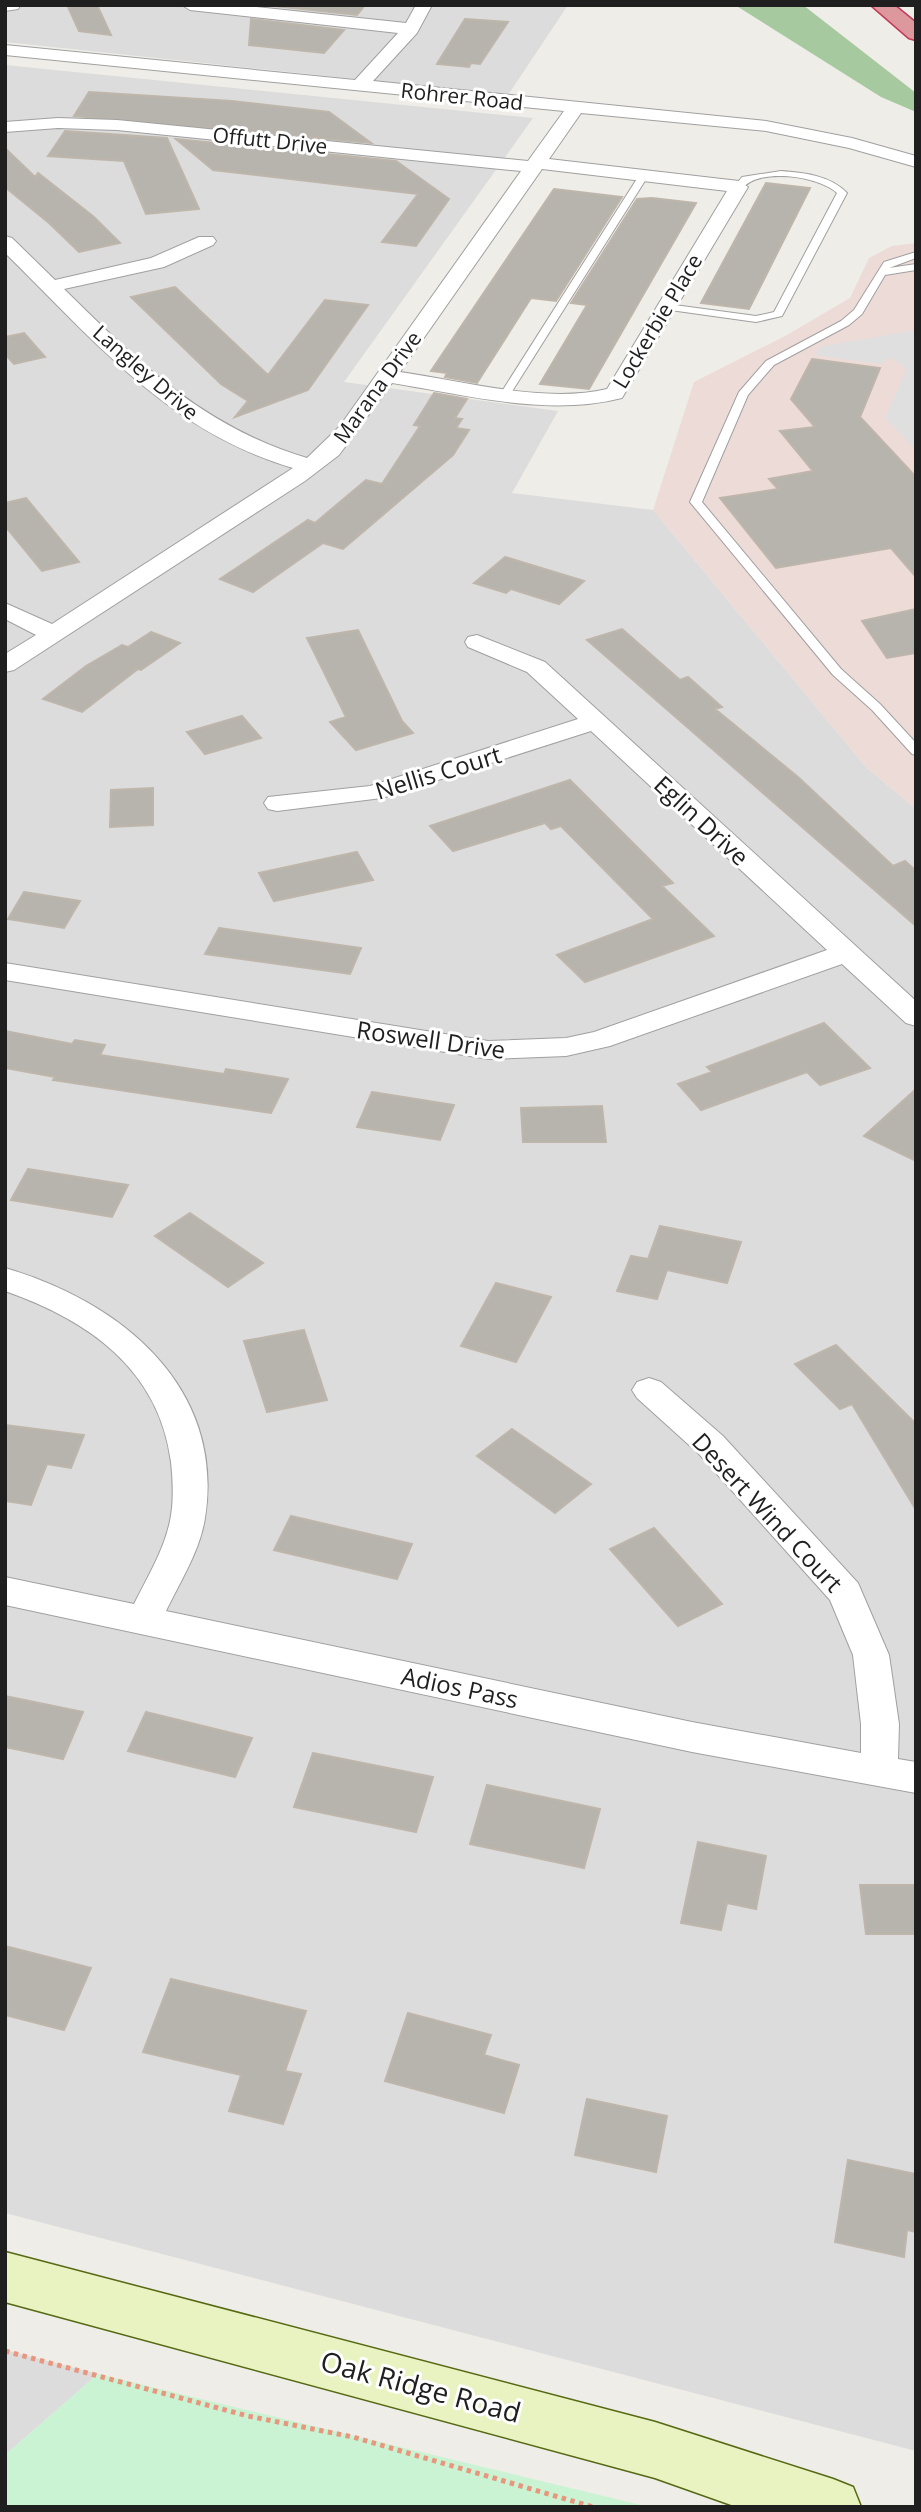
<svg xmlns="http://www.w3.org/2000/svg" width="921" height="2512" viewBox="0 0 921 2512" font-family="'Open Sans',sans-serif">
	<rect width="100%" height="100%" fill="#efede7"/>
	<path fill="#dddcdc" d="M5,5H568L508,95L5,42Z
		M5,65L533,118L344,382L558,411L512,493L653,510L866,767L916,809V2451L5,2213Z
		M5,2350L98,2374L5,2455Z"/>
	<path fill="#eddbd8" d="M916,243V809L866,767L653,510L694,382L787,335L850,298L869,258L892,246Z"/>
	<path fill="#a7c9a0" d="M735,5H803L916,93V112L881,97Z"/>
	<path fill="#c9f3d2" d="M98,2374L649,2507H5V2455Z"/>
	<path fill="#dfdfdf" d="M916,330V450L885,418L907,369L890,357L881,364L815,355L819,347Z"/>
	<path fill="#b7b3ad" stroke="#beb6ab" stroke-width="2" d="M97,5L111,35L79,31L68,7Z
		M265,5H365L357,15Z
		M251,19L344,30L324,53L249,45Z
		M465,19L508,22L480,64L471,63L469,67L437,64Z
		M89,92L232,101L329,112L371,143L74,116Z
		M65,131L167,138L199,209L146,214L124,161L48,156Z
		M176,139L396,161L449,199L416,246L382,242L418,194L213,170Z
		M5,148L35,177L38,173L94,217L120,243L79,252L49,223L5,187Z
		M766,183L810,188L749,309L701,303Z
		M554,189L622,197L556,301L531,298L477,383L445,377L447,373L431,371Z
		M652,198L696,203L589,389L540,384L587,305L571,303L637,199Z
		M175,287L268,375L325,300L368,305L308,390L235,417L248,401L221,384L131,297Z
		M24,333L45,357L14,364L5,354V337Z
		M812,359L880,368L860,417L916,477V577L891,548L776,568L720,498L778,489L769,479L813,471L780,431L815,427L791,399Z
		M434,393L467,399L455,418L462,419L456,428L469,430L453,455L343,549L323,543L253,592L220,579L308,520L315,523L366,480L382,484L420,426L414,425Z
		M26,498L79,562L42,571L5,526V503Z
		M505,557L584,581L559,604L511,589L506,593L474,583Z
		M916,609V653L887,658L862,621Z
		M622,629L680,680L688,677L722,707L715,709L798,777L893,866L905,861L916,871V926L587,640Z
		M358,630L402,721L413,733L356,750L330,722L346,717L307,638Z
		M151,632L180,643L141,670L138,669L82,712L43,699L86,666L122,645L128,647Z
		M242,716L261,738L205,754L187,732Z
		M570,780L673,883L662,886L714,936L585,982L557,955L653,919L561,826L551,829L545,823L453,851L430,826Z
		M153,788V825L110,827L111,790Z
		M357,852L373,880L274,901L259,873Z
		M24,892L80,901L64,928L8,919Z
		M219,928L361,948L350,974L205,954Z
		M824,1023L870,1068L820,1085L807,1072L701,1110L678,1084L712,1072L707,1067Z
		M5,1031L72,1044L75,1040L105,1045L100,1055L224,1074L226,1069L288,1079L271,1113L53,1080L55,1077L5,1068Z
		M916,1089V1161L864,1136Z
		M372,1092L454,1105L440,1140L357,1127Z
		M602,1106L606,1142H523L521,1108Z
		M28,1169L128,1185L112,1217L11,1200Z
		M190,1213L263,1263L228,1287L155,1236Z
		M660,1226L741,1242L727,1283L667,1270L657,1299L617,1291L631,1256L648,1259Z
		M496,1283L551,1297L516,1362L461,1346Z
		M304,1330L327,1400L267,1412L244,1341Z
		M836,1345L916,1424V1510L852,1404L840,1409L795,1364Z
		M5,1425L84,1435L71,1468L47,1464L31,1505L5,1501Z
		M512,1429L591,1484L555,1513L477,1456Z
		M291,1516L412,1544L397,1579L274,1550Z
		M654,1528L722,1604L678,1626L610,1549Z
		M5,1696L83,1712L63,1759L5,1747Z
		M146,1712L252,1738L235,1777L128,1751Z
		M313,1753L433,1777L416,1832L294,1807Z
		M487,1785L600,1809L584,1868L470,1844Z
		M698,1842L766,1856L756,1909L727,1903L721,1930L681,1923Z
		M860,1885H916V1934H866Z
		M5,1946L91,1968L64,2030L5,2015Z
		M171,1979L306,2011L285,2071L301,2074L283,2124L229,2111L241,2075L143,2052Z
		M408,2013L491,2035L484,2055L519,2065L504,2113L385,2081Z
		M587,2099L667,2116L656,2172L575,2155Z
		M848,2160L916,2174V2232L907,2230L904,2257L835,2242Z"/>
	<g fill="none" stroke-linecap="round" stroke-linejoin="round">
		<defs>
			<path id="lane" d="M781,171C804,173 830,175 847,193L782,316L756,322L663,309V305L667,304L756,316L774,312L837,193C819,176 758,167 742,189L734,187L742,177Z
				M640,174L648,176L511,393L502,395L501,393Z
				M916,252V258L889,268L916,264V270L885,275L862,314L849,325L774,365L748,395L702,502L841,669L880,704L916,743V755L912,754L872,710L833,675L690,502L739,392L766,361L841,321L854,310L884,262Z"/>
			<path id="street" d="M5,5H20V6L18,9L5,11Z
				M182,5H238L406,23L416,5H432L417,33L373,81L766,121L852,138L916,156V167L849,148L766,131L581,113L549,159L739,181L748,187L622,398C547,417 467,395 392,383L339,455L305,481L14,670L5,672V654L36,635L5,619V603L52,624L293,468C169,432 94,340 5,253V236L12,238L55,280L151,258L199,237H213L216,241L213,245L164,267L64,289C139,363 203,427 307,458L340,426L521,171L117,130L58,128L5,132V122L58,118L117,120L528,161L564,111L5,55V45L355,80L398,33L190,10ZM542,169L727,191L607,389C545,404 463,381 400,372Z
				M477,635L545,662L916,1001V1026L906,1023L842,964L610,1046L566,1056L488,1059L5,980V963L488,1041L566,1038L594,1032L827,950L591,731L382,798L277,811L268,809L264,803L268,797L370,786L578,719L527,672L468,647L465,642L468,637Z
				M5,1268C119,1301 226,1386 205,1518C200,1551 180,1582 166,1611L692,1722L861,1753V1724L853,1655L830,1600L699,1454L637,1398L632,1390L637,1382L649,1378L661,1382L723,1436L858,1583L889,1655L899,1724L898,1759L916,1762V1793L692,1752L5,1605V1577L134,1604C147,1578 164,1550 170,1521C174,1502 173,1481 171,1462C159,1369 88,1320 5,1291Z"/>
			<path id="secondary" d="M5,2252L655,2422L833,2479L853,2487L861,2507H737L655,2478L5,2302Z"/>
			<path id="highway" d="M871,5H894L916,23V40L909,38Z"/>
		</defs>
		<use href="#lane" stroke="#a0a0a0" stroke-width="2"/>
		<use href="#street" stroke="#a0a0a0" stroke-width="2"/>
		<use href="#secondary" stroke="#556913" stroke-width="3"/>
		<use href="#highway" stroke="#c53b59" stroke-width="3"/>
		<path stroke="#e9967e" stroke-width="5" stroke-dasharray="4.5 4.5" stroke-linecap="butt" d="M5,2351L248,2416L353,2437L593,2507"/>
		<use href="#lane" fill="#fff" fill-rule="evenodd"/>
		<use href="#street" fill="#fff" fill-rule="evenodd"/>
		<use href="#secondary" fill="#e9f2c1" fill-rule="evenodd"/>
		<use href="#highway" fill="#dc989c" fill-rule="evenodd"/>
	</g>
	<g text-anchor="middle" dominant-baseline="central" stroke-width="6" stroke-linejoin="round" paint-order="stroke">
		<g font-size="21" fill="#1f1f1f" stroke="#fff">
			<text transform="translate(462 96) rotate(6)">Rohrer Road</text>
			<text transform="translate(270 140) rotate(6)">Offutt Drive</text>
			<text transform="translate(657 321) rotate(-59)">Lockerbie Place</text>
			<text transform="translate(146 372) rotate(41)">Langley Drive</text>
			<text transform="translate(377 387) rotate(-54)">Marana Drive</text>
		</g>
		<g font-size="24" fill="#1f1f1f" stroke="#fff">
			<text transform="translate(438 772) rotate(-17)">Nellis Court</text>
			<text transform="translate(702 820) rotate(43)">Eglin Drive</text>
			<text transform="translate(431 1039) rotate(8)">Roswell Drive</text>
			<text transform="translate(768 1512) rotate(47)">Desert Wind Court</text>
			<text transform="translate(460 1687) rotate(12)">Adios Pass</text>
		</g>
		<g font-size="28" fill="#1f1f1f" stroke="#fff">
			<text transform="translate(421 2386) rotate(15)">Oak Ridge Road</text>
		</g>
	</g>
	<rect width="921" height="2512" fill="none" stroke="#1f1f1f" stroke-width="14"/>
</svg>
